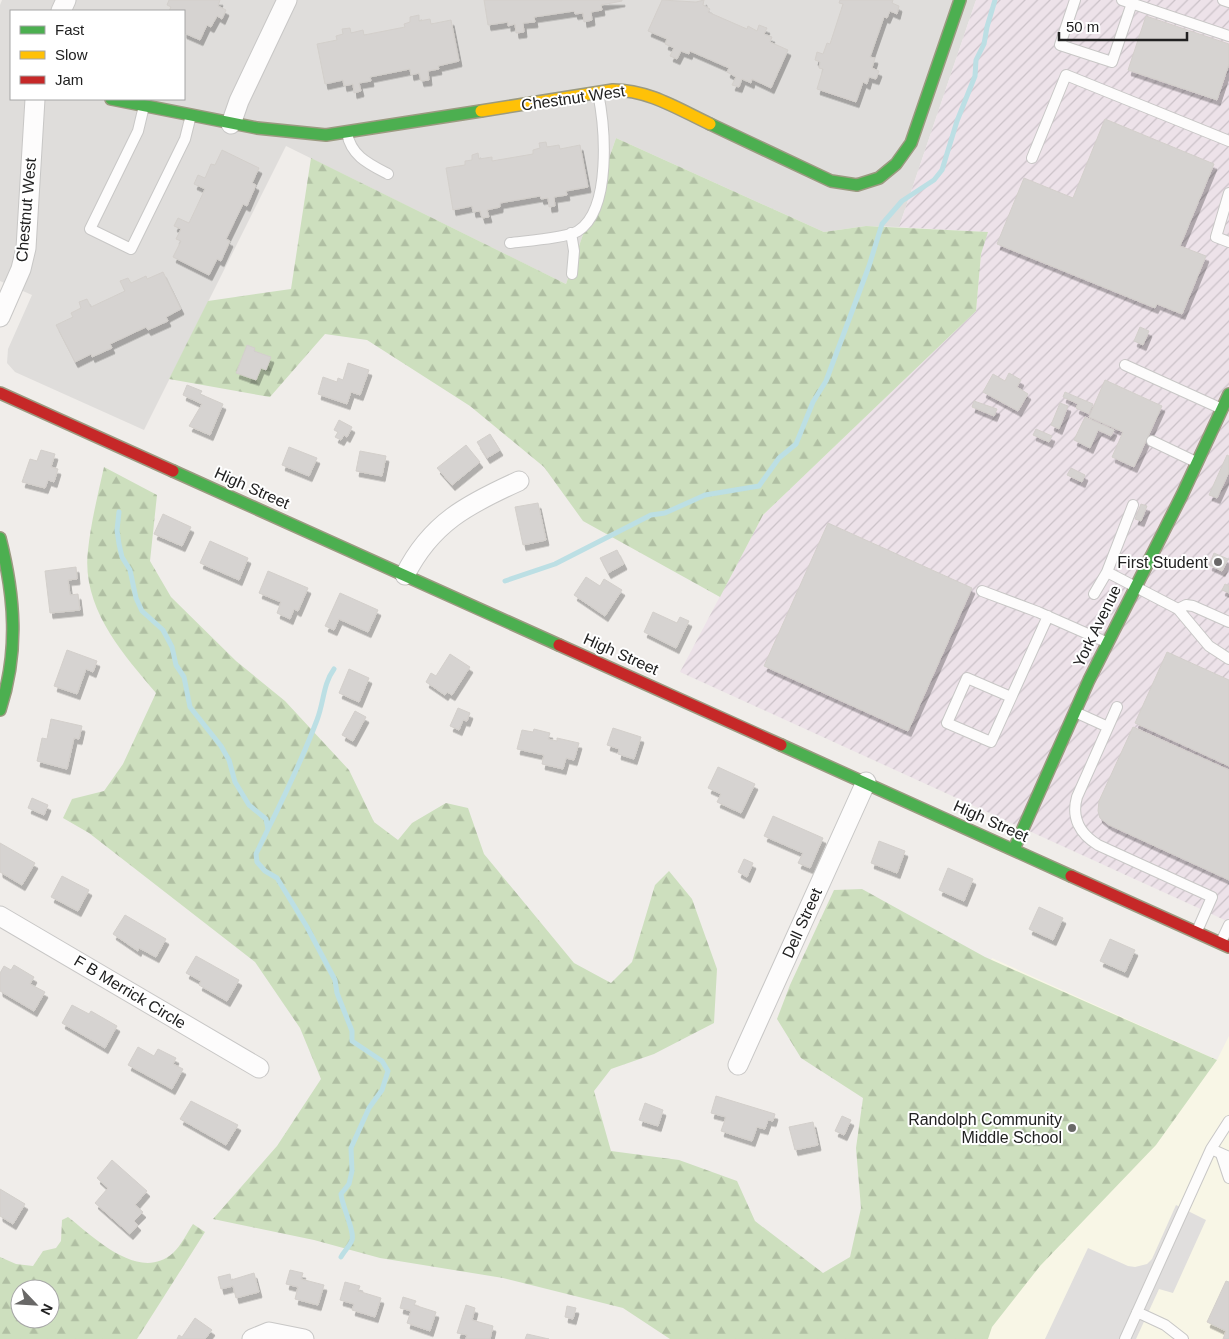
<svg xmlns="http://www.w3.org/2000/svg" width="1229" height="1339" viewBox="0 0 1229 1339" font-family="Arial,sans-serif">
	<defs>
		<pattern id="industrial-furrows" width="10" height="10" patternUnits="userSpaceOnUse" patternTransform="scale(1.25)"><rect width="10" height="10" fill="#ede2e9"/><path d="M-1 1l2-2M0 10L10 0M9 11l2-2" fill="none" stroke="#cbc2c8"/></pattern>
		<pattern id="forest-firs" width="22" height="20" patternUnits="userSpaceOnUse" patternTransform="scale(1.25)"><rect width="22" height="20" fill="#cddfbe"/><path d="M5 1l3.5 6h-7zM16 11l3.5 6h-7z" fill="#b0bfa3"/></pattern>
		<filter id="shadow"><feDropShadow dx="3" dy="5.5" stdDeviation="0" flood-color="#0004"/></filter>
	</defs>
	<rect width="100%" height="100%" fill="#f0edea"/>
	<path fill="#dfdddb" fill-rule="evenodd" d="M2,0H976L899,227L866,226L824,232L616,138L566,284L286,146L144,430L15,372L7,363L8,349L32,295L0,281V5ZM11,11H184V99H11Z"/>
	<path fill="url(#industrial-furrows)" d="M976,0H1229V922L680,672L763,515L976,311L981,254L987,232L899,227Z"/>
	<path fill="#f8f6e6" d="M992,958L1217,1060L1229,1036V1339H894L885,1196Z"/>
	<path fill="url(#forest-firs)" fill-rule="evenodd" d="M616,138L824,232L866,226L988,232L981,254L976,311L763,515L720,597L583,521L544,467L470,406L367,340L325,334L270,397L169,379L208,301L291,289L311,158L566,284Z
		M104,467L157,495L150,561L171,597L236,661L285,701L349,770L374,822L398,840L412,823L446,803L468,808L484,854L527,906L574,963L611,983L632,962L655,885L669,871L692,899L717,969L714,1023L654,1054L611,1069L594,1091L611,1151L679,1160L737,1181L755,1221L823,1273L850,1257L861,1208L856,1148L863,1098L801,1058L777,1019L790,985L834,890L862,889L985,957L1217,1060L1156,1145L1040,1266L992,1327L988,1339H670L623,1308L503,1278L380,1258L314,1240L213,1219L277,1146L321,1079L300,1028L255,962L89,833L63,818L72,799L104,791L123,764L156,693C122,653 81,607 88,550C91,522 98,494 104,467Z
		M68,1217C94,1237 139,1283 173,1253C181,1246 187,1233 193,1224L205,1232L137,1339H0V1257L16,1264L33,1266L43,1251L56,1248L61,1241L62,1220ZM20,1289H50V1319H20Z"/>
	<path fill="#e0dedd" d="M1176,1205L1206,1220L1173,1293L1159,1289L1136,1339H1045L1088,1248L1128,1266L1135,1267L1147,1264L1152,1259Z"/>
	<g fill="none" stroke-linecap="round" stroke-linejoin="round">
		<path stroke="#bcdfe4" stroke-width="5" d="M119,512L117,530L119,544L122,557L130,570L136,598L142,611L163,630L172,647L176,665L184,677L190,707L221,746L229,760L235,782L249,805L266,819L268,829L256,854L257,862L265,871L277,878L307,927L335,980L337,993L352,1031V1041L382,1061L388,1071L382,1090L369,1108L351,1148L352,1171L349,1184L341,1194C342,1206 355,1232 352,1240C350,1246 344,1251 341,1257
			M505,581L555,564L651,515L665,513L705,495L759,486L779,458L796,444L813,402L826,381L869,266L882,224L902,201L934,180L942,170L957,121L975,76L976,60L984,44L987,27L995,0
			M268,829C286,793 303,757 317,720C324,702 323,684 334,669"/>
	</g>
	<path fill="#d6d3d1" stroke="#d3cfcb" filter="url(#shadow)" d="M169,0H220L218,6L226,10L222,19L217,16L211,27L207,25L200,40L184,33V11H169L171,7L167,5Z
		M484,0H622V1L601,5L602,10L591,12L592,20L584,22L583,13L575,14L574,11L534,17L535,22L523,23L524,32L516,33L515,24L508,26V22L488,25Z
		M662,0L696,2L704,0L703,5L710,9L708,12L747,29L748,26L757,31L759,25L767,28L764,34L772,37L770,42L788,50L771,88L752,79L751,83L742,79L739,87L732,85L736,77L727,72L729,68L690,51L689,54L681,51L677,59L670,56L674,48L665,44L667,39L648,31Z
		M840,0H893L892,3L899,6L897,14L890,11L887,18L884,17L870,57L875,58L872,68L879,71L876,79L869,77L867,84L863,82L856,102L817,89L823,69L819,68L820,62L815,60L817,52L823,54L827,43L830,44L843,4L839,3Z
		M419,15V21L430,19L431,24L451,20L459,61L438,66L439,69L428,71L429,80L421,81L419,73L411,75L410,69L370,77L371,81L359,83L361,91L354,93L353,84L344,86L343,80L325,84L317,44L337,40L336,36L343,34L342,29L350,28L351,33L363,30L364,35L405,27L404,24L410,22V17Z
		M1146,16L1229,44V64L1217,100L1128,70Z
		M1105,119L1214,164L1180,246L1206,256L1182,314L1157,304L1155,308L997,244L1024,178L1073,198Z
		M546,142L547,147L559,145L560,149L580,145L588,187L566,191L567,195L554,197L555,206L549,207L548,198L541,199L540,196L500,203V207L487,210L489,217L482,218L480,211L473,212L472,206L453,210L446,168L465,165V161L472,160V155L478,153L479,159L492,157V161L533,154V150L540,148L539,143Z
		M222,150L259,168L252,183L256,185L247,206L243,204L226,239L230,241L221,261L217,259L209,275L173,257L181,241L176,239L181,229L174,226L178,218L189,223L205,189L194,184L198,175L205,178L211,164L215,165Z
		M163,272L181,309L166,317L168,321L148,330L146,327L110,344L112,348L92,357L91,354L75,362L56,325L73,317L71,313L81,308L79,302L87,299L91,307L125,291L120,281L128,278L131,283L146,276L147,279Z
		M1140,327L1149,331L1143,345L1134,341Z
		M247,345L255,348L254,351L271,357L266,370L261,368L256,380L236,373Z
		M348,363L369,370L360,395L351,392L347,404L318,394L323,377L337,382L338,378L343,380Z
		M1009,373L1021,380L1017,387L1028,394L1018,411L983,392L993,374L1005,381Z
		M1105,380L1162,406L1134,467L1112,457L1123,432L1089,417Z
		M187,385L202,391L200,394L223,404L210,435L189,426L202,404L183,395Z
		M1065,392L1093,404L1089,414L1076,408L1078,404L1063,397Z
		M974,401L997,409L994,416L972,407Z
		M1060,403L1068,406L1059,429L1051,425Z
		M1085,417L1114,430L1111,436L1098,430L1090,448L1074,440Z
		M339,420L352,427L347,437L344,435L341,440L335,437L338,432L334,430Z
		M1036,429L1052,436L1049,442L1033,435Z
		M490,434L500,450L487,458L477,442Z
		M466,445L480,462L452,485L437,468Z
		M289,447L317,458L309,476L282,465Z
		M41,450L55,454L51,467L58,469L54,482L48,480L45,488L22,482L30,459L37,461Z
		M360,451L386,456L382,476L356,471Z
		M1227,455L1229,456V472L1217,498L1209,495Z
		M1071,468L1085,475L1082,482L1067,475Z
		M538,503L546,540L523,545L515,507Z
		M1141,504L1147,506L1141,521L1135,519Z
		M163,514L191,527L182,546L154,534Z
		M828,523L972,588L908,731L764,666Z
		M210,541L248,558L239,580L200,563Z
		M617,550L624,564L608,573L600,558Z
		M1214,553L1228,559L1222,571L1209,565Z
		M76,567L77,579L68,580L70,595L78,594L80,610L50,613L45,571Z
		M268,571L308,588L298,611L294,609L290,619L277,613L281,602L259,593Z
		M586,577L600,586L604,579L622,590L605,616L574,595Z
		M1225,584L1229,586V593L1222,590Z
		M340,593L378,610L368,632L339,619L334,630L325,626Z
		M653,612L677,623L680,617L689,621L676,648L644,632Z
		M67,650L97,661L93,672L86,669L77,694L54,686Z
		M1167,652L1229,680V766L1135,723Z
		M450,654L470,667L452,695L447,692L445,695L426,682L431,673L436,676Z
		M349,669L369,678L359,702L339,693Z
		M458,708L470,713L467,721L463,720L459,730L450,726Z
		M355,711L366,717L353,741L342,735Z
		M51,719L82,726L79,739L74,738L67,769L37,761L42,738L47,739Z
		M1133,727L1229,770V880L1109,825L1100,818L1098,811L1099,801Z
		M613,728L641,737L634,759L618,754L619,749L607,745Z
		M534,729L550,733L548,739L557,741V738L579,743L574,760L566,758L563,769L542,764L544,755L517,749L522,730L533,732Z
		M718,767L755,784L741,813L717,802L721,794L708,788Z
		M32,798L48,805L44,815L28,808Z
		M773,816L823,838L810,868L798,863L803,853L764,836Z
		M879,841L905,851L897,873L871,863Z
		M0,843L35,863L22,885L0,872Z
		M744,859L753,863L747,877L738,872Z
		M948,868L973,879L964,901L939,890Z
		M62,876L89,890L78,911L51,897Z
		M1039,907L1063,918L1053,940L1029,929Z
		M125,915L166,939L156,957L139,948L138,951L113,934Z
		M1110,939L1135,950L1125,972L1100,961Z
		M196,956L239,980L227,1001L199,985L201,981L186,973Z
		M14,965L34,977L30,984L45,992L34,1011L0,991V973L4,966L11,970Z
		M72,1005L89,1014L91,1011L117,1026L105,1048L62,1023Z
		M138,1047L154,1056L158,1049L176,1058L173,1064L183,1069L172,1089L128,1065Z
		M716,1096L775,1114L773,1121L768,1120L765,1129L757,1127L752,1141L721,1131L726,1117L711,1113Z
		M191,1101L238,1125L226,1145L180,1119Z
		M645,1103L663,1110L658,1126L639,1120Z
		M842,1116L851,1120L844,1135L835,1131Z
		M813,1122L818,1145L795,1150L789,1127Z
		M112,1160L147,1191L135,1205L143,1212L134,1221L138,1225L130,1234L95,1203L108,1188L97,1178Z
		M0,1189L25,1204L13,1224L0,1216Z
		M290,1270L303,1273L301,1279L324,1285L318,1305L295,1299L298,1287L286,1284Z
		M254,1273L259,1292L236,1298L233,1286L221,1289L218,1277L230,1274L231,1280Z
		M1226,1281L1229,1282V1339H1223L1226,1331L1207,1322Z
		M345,1282L360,1286L358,1291L381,1298L375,1317L352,1310L354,1304L340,1300Z
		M403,1297L416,1301L414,1305L436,1312L430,1331L407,1323L411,1311L400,1308Z
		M466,1305L475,1308L472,1320L493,1326L490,1339H466L467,1335L457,1333Z
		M567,1306L576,1308L573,1319L565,1317Z
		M195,1318L212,1330L205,1339H177L179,1335L182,1337Z
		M527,1334L549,1339H525Z"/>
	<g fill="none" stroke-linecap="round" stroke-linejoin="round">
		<defs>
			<path id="lane" d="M1075,0L1060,45L1112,62L1132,3
				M1122,0L1229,36
				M1223,0L1229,2
				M144,106L138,131L90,229L131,249L185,139L191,115
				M347,133C351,156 369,164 388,174
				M1032,158L1066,75L1229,141
				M1229,193L1216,237L1229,242
				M571,233L574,251L572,274
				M510,243C525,241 567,238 578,231C612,209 605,127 598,93
				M1125,365L1222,409
				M1152,441L1196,462
				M1107,572L1178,609L1209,646L1229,659
				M982,591L1038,612L1106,642
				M1094,594L1107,572L1133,505
				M1178,609L1186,605L1193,606L1229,622
				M1011,697L967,678L947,723L991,742L1048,616
				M1117,707L1077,797C1071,818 1080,834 1098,845L1212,897L1197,931
				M1075,712L1108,727
				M1221,942L1229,925
				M1229,1121L1211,1149L1229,1157
				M1221,1154L1229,1178
				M1137,1312L1165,1325L1183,1339
				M1125,1339L1211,1149"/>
			<path id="street" d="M61,11L66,0
				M231,124L239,101L287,0
				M0,317L21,269L26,248L35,99
				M405,575C431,523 468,504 519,481
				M0,916L259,1068
				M738,1065L866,782
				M252,1339L269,1332L304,1339"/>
			<path id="fast" d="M111,99L257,128L326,135L481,111
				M710,124L831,181L857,185L879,178L896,164L911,143L960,0
				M173,471L559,645
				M0,538C15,597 19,652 0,710
				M781,745L1071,876
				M1014,849L1089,680L1182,495L1229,394"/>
			<path id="slow" d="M481,111L613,90C649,90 678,109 710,124"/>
			<path id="jam" d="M0,393L173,471
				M559,645L781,745
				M1071,876L1229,947"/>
		</defs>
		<use href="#lane" stroke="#c8c7c6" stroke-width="12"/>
		<use href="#street" stroke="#c8c7c6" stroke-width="21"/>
		<use href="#fast" stroke="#9b9a80" stroke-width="14"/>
		<use href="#slow" stroke="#9b9a80" stroke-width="14"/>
		<use href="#jam" stroke="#9b9a80" stroke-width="14"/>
		<use href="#lane" stroke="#fdfcfc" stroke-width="10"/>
		<use href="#street" stroke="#fdfcfc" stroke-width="19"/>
		<use href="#fast" stroke="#4caf50" stroke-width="11"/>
		<use href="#slow" stroke="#ffc107" stroke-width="11"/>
		<use href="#jam" stroke="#c62828" stroke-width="11"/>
	</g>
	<g fill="#696867" stroke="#fff" stroke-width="2">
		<circle cx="1218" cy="562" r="5"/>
		<circle cx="1072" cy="1128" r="5"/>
	</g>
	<g text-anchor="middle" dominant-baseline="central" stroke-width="4" stroke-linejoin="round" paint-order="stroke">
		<g font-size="16" fill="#212121" stroke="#fff">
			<text transform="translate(573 98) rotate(-8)">Chestnut West</text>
			<text transform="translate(26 210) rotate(-85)">Chestnut West</text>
			<text transform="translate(252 488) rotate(24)">High Street</text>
			<text transform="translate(1097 626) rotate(-64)">York Avenue</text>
			<text transform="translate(621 654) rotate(24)">High Street</text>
			<text transform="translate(991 821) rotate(24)">High Street</text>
			<text transform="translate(802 923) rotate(-66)">Dell Street</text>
			<text transform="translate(130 992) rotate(31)">F B Merrick Circle</text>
		</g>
		<g font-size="16" fill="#212121" stroke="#fff" text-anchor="end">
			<text x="1208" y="562">First Student</text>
			<text x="1062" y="1119">Randolph Community<tspan x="1062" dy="18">Middle School</tspan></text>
		</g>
	</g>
	<rect x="10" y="10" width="175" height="90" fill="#ffffff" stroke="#a6a6a6"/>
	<rect x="20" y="26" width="25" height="8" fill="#4caf50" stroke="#a6a6a6"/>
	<text x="55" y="35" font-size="15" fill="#212121">Fast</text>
	<rect x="20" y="51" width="25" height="8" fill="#ffc107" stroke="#a6a6a6"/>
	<text x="55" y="60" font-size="15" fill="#212121">Slow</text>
	<rect x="20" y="76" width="25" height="8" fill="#c62828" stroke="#a6a6a6"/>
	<text x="55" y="85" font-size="15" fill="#212121">Jam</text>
	<g transform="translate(35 1304) rotate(115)"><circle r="24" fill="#ffffff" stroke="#a6a6a6"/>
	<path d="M0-4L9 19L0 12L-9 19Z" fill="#696867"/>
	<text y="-8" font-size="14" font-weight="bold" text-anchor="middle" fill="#212121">N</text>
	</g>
	<path d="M1059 32v8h128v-8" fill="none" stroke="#212121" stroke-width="2.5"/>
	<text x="1066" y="32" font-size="15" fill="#212121" stroke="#ffffff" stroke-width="4" paint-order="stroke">50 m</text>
</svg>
